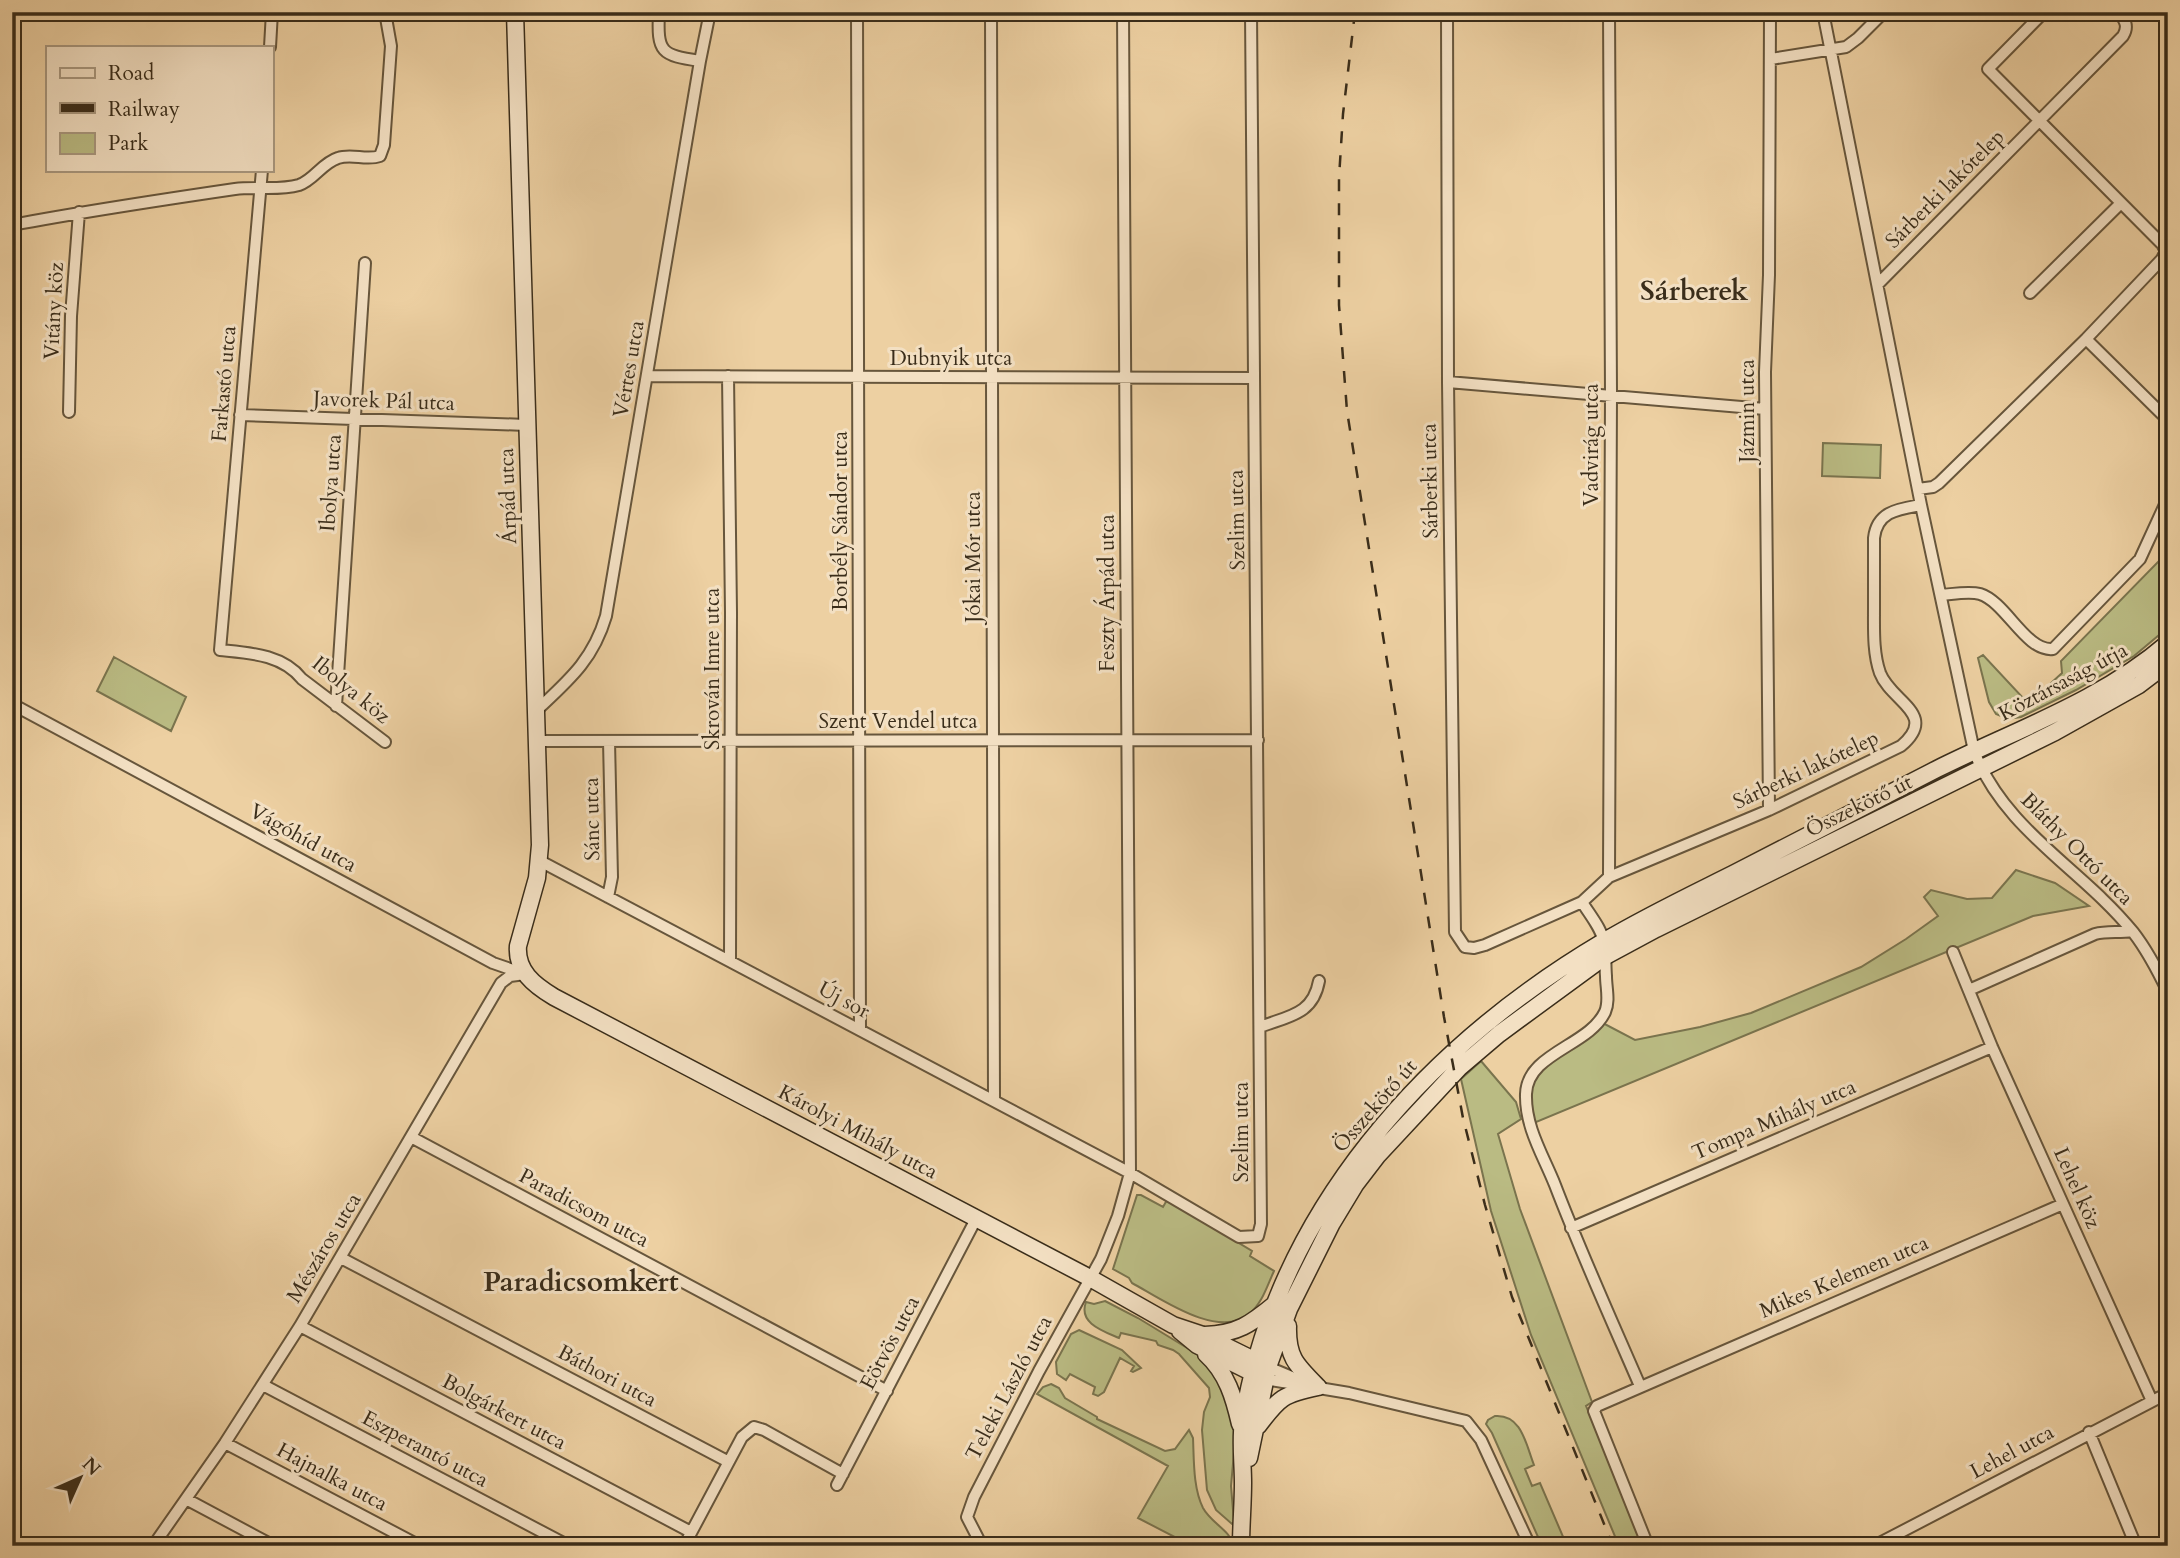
<svg xmlns="http://www.w3.org/2000/svg" width="2180" height="1558" viewBox="0 0 2180 1558" font-family="Cardo,serif">
	<rect width="100%" height="100%" fill="#edd0a2"/>
	<filter id="stains"><feTurbulence type="fractalNoise" baseFrequency=".00286" numOctaves="4"/><feColorMatrix values="0 0 0 0 .2 0 0 0 0 .09 0 0 0 0 .02 0 0 0 .5 -.17"/></filter>
	<radialGradient id="worn" r=".72"><stop offset=".6" stop-color="#630" stop-opacity="0"/><stop offset="1" stop-color="#630" stop-opacity=".3"/></radialGradient>
	<path fill="#babb83" stroke="#7a744e" stroke-width="2" d="M1823,443L1881,445L1880,478L1822,476Z
		M2168,542V625L2165,630L2134,656L2076,690L2021,717L2008,719L1996,714L1989,702L1978,658L1983,655L2023,698L2037,696L2062,673L2061,661L2159,561Z
		M114,657L186,697L171,731L97,691Z
		M2016,870L2055,883L2089,906L2033,916L1529,1125L1533,1073L1599,1021L1635,1040L1700,1027L1751,1013L1861,967L1906,939L1938,916L1924,897L1931,890L1967,899L1992,898Z
		M1481,1061L1516,1102L1521,1119L1498,1134L1520,1209L1592,1402L1586,1406L1644,1546H1619L1531,1335L1491,1211L1461,1079Z
		M1137,1195H1141L1163,1207L1167,1200L1252,1251L1250,1256L1274,1271C1267,1286 1262,1304 1249,1314C1218,1340 1160,1298 1132,1283L1129,1278L1113,1269Z
		M1105,1301L1138,1318L1197,1354L1206,1361L1221,1382L1236,1430L1231,1486L1234,1522L1232,1524L1216,1510L1207,1490L1202,1430L1204,1412L1210,1397L1209,1388L1179,1354L1173,1350L1158,1345L1156,1341L1121,1333L1119,1338C1103,1331 1078,1323 1086,1302L1094,1304Z
		M1079,1330L1122,1350L1141,1368L1133,1372L1131,1371L1134,1366L1120,1358L1104,1392L1098,1396L1093,1394L1095,1387L1070,1374L1066,1380L1057,1374L1056,1362L1071,1334Z
		M1051,1384L1059,1388L1065,1398L1097,1417V1419L1165,1451L1175,1449L1189,1430L1193,1438C1194,1460 1193,1488 1203,1508C1211,1523 1231,1531 1234,1546H1192L1138,1518L1168,1466L1037,1394L1043,1387Z
		M1495,1416C1522,1414 1526,1445 1534,1465L1525,1469L1532,1486L1540,1483L1567,1546H1542L1492,1433L1486,1424L1488,1420Z"/>
	<g fill="none" stroke-linecap="round" stroke-linejoin="round">
		<defs>
			<path id="street" d="M659,12C657,53 661,55 700,61
				M857,12L860,1030
				M991,12L994,1101
				M1447,12L1448,382L1455,932L1465,947L1474,948L1485,945L1582,902L1609,877L1769,810L1901,746C1939,714 1891,702 1880,673C1873,653 1874,630 1874,608C1874,585 1874,561 1874,538C1877,511 1899,509 1921,505
				M1823,12L1921,505L1974,751C2005,831 2081,868 2133,932C2147,950 2158,971 2168,992
				M270,47L272,12
				M1771,59L1846,47L1858,38L1884,12
				M262,170L220,650C249,653 282,654 302,679L385,742
				M12,225C86,211 160,200 235,189C256,186 278,191 299,185C314,180 322,163 338,158C352,153 366,161 380,156L384,145L391,46L385,12
				M1878,284L2123,36C2129,26 2125,20 2118,12
				M2030,293L2121,203
				M2086,339L2168,420
				M647,376L1254,378
				M728,376L731,612L730,961
				M1448,382L1765,409
				M69,412L71,316L79,212
				M240,415L526,425
				M1918,489L1933,487L1939,483L2086,339L2162,259L2166,251L2162,244L1988,69L2044,12
				M1942,595C1954,594 1969,591 1980,594C2006,602 2026,652 2053,649L2140,559L2168,498
				M12,704L493,963L522,973
				M336,706L365,263
				M537,710C569,680 593,660 606,616L700,61L710,12
				M537,741L1258,740
				M1769,810L1765,372L1769,275L1770,12
				M540,861L1130,1173L1239,1237L1258,1236L1261,1224L1251,12
				M1609,877L1611,394L1609,12
				M608,897L612,877L609,741
				M1582,902C1589,914 1603,930 1604,944C1606,954 1605,965 1606,976C1606,988 1610,1001 1605,1012C1589,1046 1527,1053 1526,1094C1525,1127 1543,1155 1555,1185C1581,1253 1611,1319 1640,1386
				M1953,952L1992,1047L2152,1401
				M1969,990L2095,934C2107,931 2119,933 2132,931
				M1260,1027C1288,1016 1313,1015 1319,981
				M411,1137L887,1391
				M1571,1228L1992,1047
				M341,1258L727,1461
				M300,1326L691,1532
				M1268,1367L1299,1380
				M1265,1379L1349,1393L1466,1421L1481,1440L1530,1546
				M263,1385L569,1546
				M2089,1432L2136,1546
				M225,1443L420,1546
				M837,1485L976,1219
				M186,1499L274,1546
				M153,1546L225,1443L300,1326L501,983L510,976L525,974
				M684,1546L742,1437L754,1427L764,1430L843,1474
				M982,1546L967,1517L974,1497L1039,1371L1101,1259L1118,1216L1130,1173L1123,12
				M1648,1546L1594,1411L1597,1406L2063,1204
				M1874,1546L2168,1393"/>
			<path id="secondary" d="M515,12L540,845L537,878L518,946C516,971 534,985 554,997L1090,1278L1173,1325L1203,1335L1268,1367
				M1288,1326C1287,1357 1296,1365 1318,1387
				M1180,1331L1197,1345L1261,1377
				M1205,1335C1237,1334 1251,1324 1275,1304
				M1206,1354C1227,1373 1234,1398 1240,1424
				M1258,1426C1279,1398 1283,1394 1318,1387
				M1249,1458L1268,1367L1289,1309L1332,1223L1355,1185L1378,1155L1459,1068L1499,1034L1604,957L1656,929L2055,732L2139,685L2168,663
				M1241,1546C1241,1525 1243,1504 1243,1483C1243,1463 1240,1441 1243,1421C1276,1212 1426,1047 1603,942C1645,917 1689,896 1733,874C1801,839 1869,804 1937,769C2015,730 2101,701 2168,643"/>
		</defs>
		<use href="#street" stroke="#67563c" stroke-width="14"/>
		<use href="#secondary" stroke="#3a2d1a" stroke-width="19"/>
		<use href="#street" stroke="#f3e0c3" stroke-width="10"/>
		<use href="#secondary" stroke="#f3e0c3" stroke-width="16"/>
		<path stroke="#3a2d1a" stroke-width="2.5" stroke-dasharray="12 12" stroke-linecap="butt" d="M1355,12L1343,114L1339,178V305L1347,411L1444,1017L1463,1118L1485,1205L1512,1297L1613,1546"/>
	</g>
	<g text-anchor="middle" dominant-baseline="central" stroke-width="6" stroke-linejoin="round" paint-order="stroke">
		<g font-size="21" fill="#3a2d1a" stroke="#f3e0c3">
			<text transform="translate(1945 189) rotate(-45)">Sárberki lakótelep</text>
			<text transform="translate(54 311) rotate(-87)">Vitány köz</text>
			<text x="951" y="358">Dubnyik utca</text>
			<text transform="translate(629 369) rotate(-80)">Vértes utca</text>
			<text transform="translate(224 384) rotate(-85)">Farkastó utca</text>
			<text transform="translate(384 401) rotate(2)">Javorek Pál utca</text>
			<text transform="translate(1747 411) rotate(-90)">Jázmin utca</text>
			<text transform="translate(1591 445) rotate(-90)">Vadvirág utca</text>
			<text transform="translate(1430 481) rotate(-91)">Sárberki utca</text>
			<text transform="translate(331 483) rotate(-86)">Ibolya utca</text>
			<text transform="translate(508 496) rotate(-92)">Árpád utca</text>
			<text transform="translate(1237 520) rotate(-91)">Szelim utca</text>
			<text transform="translate(840 521) rotate(-90)">Borbély Sándor utca</text>
			<text transform="translate(973 557) rotate(-90)">Jókai Mór utca</text>
			<text transform="translate(1107 593) rotate(-90)">Feszty Árpád utca</text>
			<text transform="translate(712 669) rotate(-90)">Skrován Imre utca</text>
			<text transform="translate(2063 682) rotate(-28)">Köztársaság útja</text>
			<text transform="translate(351 690) rotate(39)">Ibolya köz</text>
			<text x="898" y="721">Szent Vendel utca</text>
			<text transform="translate(1806 770) rotate(-25)">Sárberki lakótelep</text>
			<text transform="translate(1859 806) rotate(-26)">Összekötő út</text>
			<text transform="translate(592 819) rotate(-91)">Sánc utca</text>
			<text transform="translate(303 838) rotate(29)">Vágóhíd utca</text>
			<text transform="translate(2077 849) rotate(45)">Bláthy Ottó utca</text>
			<text transform="translate(844 1000) rotate(28)">Új sor</text>
			<text transform="translate(1375 1106) rotate(-49)">Összekötő út</text>
			<text transform="translate(1774 1120) rotate(-23)">Tompa Mihály utca</text>
			<text transform="translate(858 1132) rotate(28)">Károlyi Mihály utca</text>
			<text transform="translate(1241 1132) rotate(-90)">Szelim utca</text>
			<text transform="translate(2077 1188) rotate(66)">Lehel köz</text>
			<text transform="translate(584 1208) rotate(28)">Paradicsom utca</text>
			<text transform="translate(324 1248) rotate(-59)">Mészáros utca</text>
			<text transform="translate(1844 1277) rotate(-23)">Mikes Kelemen utca</text>
			<text transform="translate(890 1343) rotate(-62)">Eötvös utca</text>
			<text transform="translate(607 1376) rotate(28)">Báthori utca</text>
			<text transform="translate(1009 1388) rotate(-62)">Teleki László utca</text>
			<text transform="translate(504 1412) rotate(28)">Bolgárkert utca</text>
			<text transform="translate(425 1449) rotate(28)">Eszperantó utca</text>
			<text transform="translate(2012 1452) rotate(-28)">Lehel utca</text>
			<text transform="translate(332 1477) rotate(28)">Hajnalka utca</text>
		</g>
		<g font-size="28" font-weight="bold" fill="#3a2d1a" stroke="#f3e0c3">
			<text x="1694" y="291">Sárberek</text>
			<text x="581" y="1282">Paradicsomkert</text>
		</g>
	</g>
	<rect width="2180" height="1558" fill="none" stroke="#edd0a2" stroke-width="42"/>
	<rect x="14" y="14" width="2152" height="1530" fill="none" stroke="#3a2d1a" stroke-width="3.5"/>
	<rect x="21" y="21" width="2138" height="1516" fill="none" stroke="#3a2d1a" stroke-width="2"/>
	<rect x="46" y="46" width="228" height="126" fill="#f3e0c3" stroke="#a9987f" stroke-width="2"/>
	<rect x="60" y="68" width="35" height="10" fill="#f3e0c3" stroke="#a9987f" stroke-width="2"/>
	<text x="108" y="80" font-size="21" fill="#3a2d1a">Road</text>
	<rect x="60" y="103" width="35" height="10" fill="#3a2d1a" stroke="#a9987f" stroke-width="2"/>
	<text x="108" y="116" font-size="21" fill="#3a2d1a">Railway</text>
	<rect x="60" y="133" width="35" height="21" fill="#babb83" stroke="#a9987f" stroke-width="2"/>
	<text x="108" y="150" font-size="21" fill="#3a2d1a">Park</text>
	<g transform="translate(80 1478) rotate(45)" stroke="#f3e0c3" stroke-width="5" paint-order="stroke">
	<path d="M0-5L12 26L0 18L-12 26Z" fill="#3a2d1a"/>
	<text y="-10" font-size="19" font-weight="bold" text-anchor="middle" fill="#3a2d1a">N</text>
	</g>
	<rect width="100%" height="100%" filter="url(#stains)"/>
	<rect width="100%" height="100%" fill="url(#worn)"/>
</svg>
